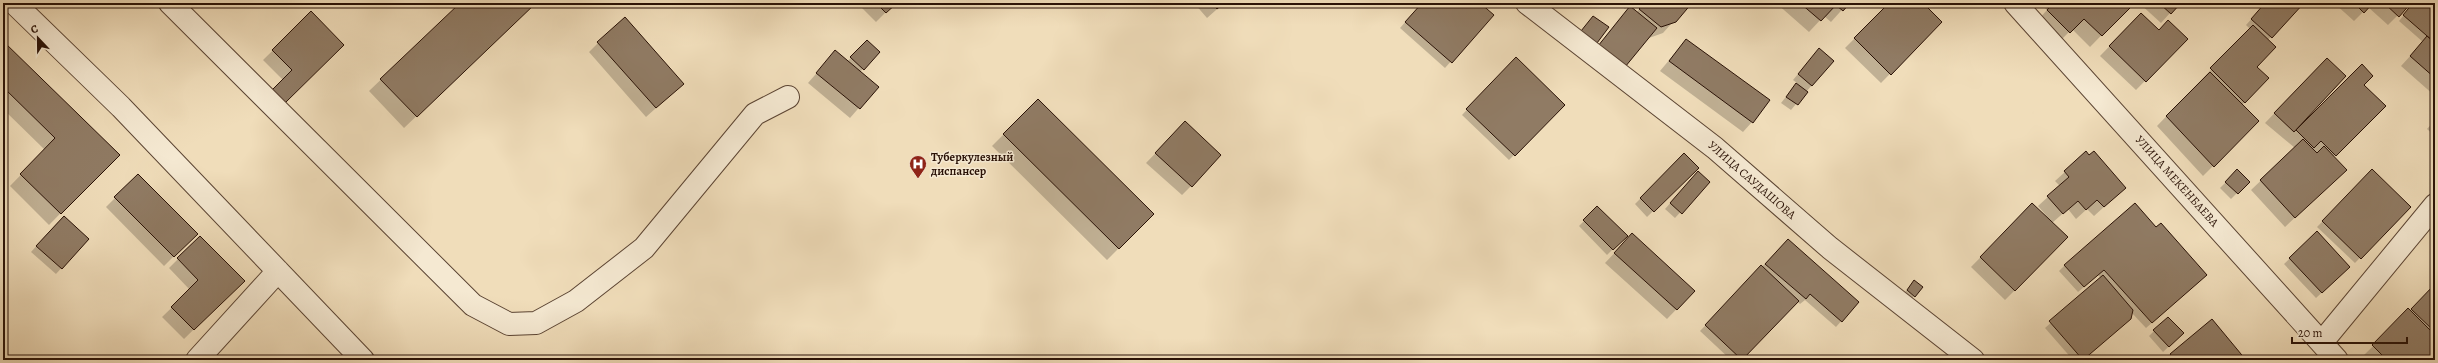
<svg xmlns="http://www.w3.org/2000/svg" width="2438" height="363" viewBox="0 0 2438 363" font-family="Alegreya,serif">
	<rect width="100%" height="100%" fill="#f0ddba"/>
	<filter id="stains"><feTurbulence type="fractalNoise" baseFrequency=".005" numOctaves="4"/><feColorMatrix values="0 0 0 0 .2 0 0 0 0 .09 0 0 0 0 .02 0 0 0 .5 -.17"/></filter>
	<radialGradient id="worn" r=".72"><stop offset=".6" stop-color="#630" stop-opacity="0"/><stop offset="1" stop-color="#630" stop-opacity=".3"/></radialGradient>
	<path fill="#0003" d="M461,3H535L404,128L369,91Z
		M857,3H895L876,22Z
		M1194,3H1224L1207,18Z
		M1422,3H1479L1492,15L1445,68L1400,28Z
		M1619,3H1631L1625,9Z
		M1644,3H1690L1663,33L1649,38L1636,13Z
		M1776,3H1848L1831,22L1824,16L1809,32Z
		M1890,3H1921L1941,22L1881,83L1845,48Z
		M2040,3H2133L2090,47L2072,29L2058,43L2036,22L2047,10Z
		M2139,3H2179L2161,23Z
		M2266,3H2302L2268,40L2256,67L2268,78L2242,105L2258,121L2203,176L2157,126L2250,29L2246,25Z
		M2334,3H2410L2388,25L2368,7L2354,21Z
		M2414,3H2430L2435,7V39L2432,42L2435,44V96L2401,66L2423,42L2399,21Z
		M311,13L342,45L283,80L263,60Z
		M2141,14L2159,31L2186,39L2136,90L2100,56Z
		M1686,40L1752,122L1743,132L1660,71Z
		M867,41L879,52L860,72L877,87L850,118L808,83L835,52L847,62Z
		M3,43L118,155L49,225L10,186L45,150L3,109Z
		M598,43L683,84L646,117L589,52Z
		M1814,55L1812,85L1791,110L1781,103L1797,83L1793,80Z
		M1516,58L1564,105L1509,160L1462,115Z
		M2362,66L2363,85L2384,106L2333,157L2336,179L2285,227L2251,190L2295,148L2265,123L2317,69L2297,131Z
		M1038,100L1153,214L1107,260L992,146Z
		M2435,120V136L2427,129Z
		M1176,132L1191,186L1182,195L1146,163Z
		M2086,153L2125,188L2094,216L2087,209L2076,219L2068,209L2052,223L2015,290L2005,300L1971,267L2023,214L2050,220L2038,206L2060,186L2055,181Z
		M1684,155L1697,168L1647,217L1635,204Z
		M2237,171L2248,182L2231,199L2220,188Z
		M2372,171L2409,207L2355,263L2317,227Z
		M138,175L196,234L164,266L106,207Z
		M1693,178L1708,182L1675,218L1665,209Z
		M1597,208L1626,236L1607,255L1579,226Z
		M58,222L88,239L56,274L31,252Z
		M2317,233L2343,273L2316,298L2284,264Z
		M200,237L243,281L184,339L162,317L190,290L169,268Z
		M1623,244L1694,291L1667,319L1605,263Z
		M1782,246L1858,302L1836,327L1805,300L1800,304L1797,301L1741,360H1731L1700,331Z
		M2065,265L2200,281L2146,328L2131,312L2124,324L2083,360H2073L2045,328L2101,278L2098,275L2078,292L2059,271Z
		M2435,286V360H2369L2364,355Z
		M1909,287L1914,296L1909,302L1902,296Z
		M2154,331L2183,333L2163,352L2149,336Z
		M2171,355L2245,360H2165Z"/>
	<path fill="#907b64" stroke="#291106" d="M460,3H536L417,117L380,79Z
		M876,3H897L886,13Z
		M1212,3H1224L1217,9Z
		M1422,3H1480L1494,15L1452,63L1405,22Z
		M1645,3H1692L1676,22L1661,27L1639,9Z
		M1800,3H1850L1843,11L1836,5L1821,21Z
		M1889,3H1923L1942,22L1891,75L1854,38Z
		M2053,3H2135L2102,36L2084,19L2070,33L2047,10Z
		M2159,3H2181L2171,14Z
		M2265,3H2304L2272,38L2251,19Z
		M2354,3H2373L2364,13Z
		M2384,3H2411L2399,17Z
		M2413,3H2432L2435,6L2434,42L2403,15Z
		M1630,6L1657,28L1625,67L1598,46Z
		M311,11L344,45L285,103L272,90L292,70L272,50Z
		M2141,13L2159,30L2168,20L2188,39L2146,82L2109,46Z
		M1593,16L1609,27L1597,43L1581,31Z
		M625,17L684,84L656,108L597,42Z
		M2253,25L2276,47L2257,67L2269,78L2245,103L2210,68Z
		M2427,36L2435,43V78L2410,56Z
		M1686,39L1770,100L1753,123L1669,61Z
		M867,40L880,52L864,70L850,57Z
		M3,41L120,155L61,214L20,174L55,138L3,87Z
		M1819,48L1834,61L1812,86L1798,74Z
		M835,50L879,87L860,109L816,73Z
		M1516,57L1565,105L1515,156L1466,109Z
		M2327,58L2346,76L2294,132L2274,113Z
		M2362,64L2373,76L2364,85L2386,106L2336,156L2321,141L2314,148L2296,130Z
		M2210,72L2259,121L2214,167L2166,116Z
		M1796,83L1808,92L1798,105L1786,97Z
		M1038,99L1154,214L1119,249L1003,134Z
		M1185,121L1221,155L1192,187L1155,153Z
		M2303,139L2317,153L2324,146L2347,170L2295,218L2260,180Z
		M2086,151L2089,155L2094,151L2126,188L2104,207L2097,200L2086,210L2078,201L2063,214L2047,196L2069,177L2064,171Z
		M1684,153L1699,168L1654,212L1640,198Z
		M2237,169L2250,182L2238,194L2225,182Z
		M2372,169L2411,207L2361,259L2322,221Z
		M1698,171L1710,182L1682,214L1670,203Z
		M138,174L198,234L174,257L114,197Z
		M2032,203L2068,237L2015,291L1980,257Z
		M2135,203L2156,227L2161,223L2207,275L2152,323L2104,270L2084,287L2064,265Z
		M1597,206L1628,236L1613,250L1583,220Z
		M64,216L89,239L62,269L36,246Z
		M2317,231L2350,267L2322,293L2289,258Z
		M1632,233L1695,291L1677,310L1614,253Z
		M200,236L245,281L194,330L171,307L198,280L177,258Z
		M1788,239L1859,302L1842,322L1810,294L1806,299L1765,264Z
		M1761,265L1799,301L1742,360L1705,325Z
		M2103,275L2133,310L2131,319L2083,360L2049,321Z
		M1914,280L1923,287L1915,297L1907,290Z
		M2435,284V332L2411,309Z
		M2408,308L2435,335V360H2387L2372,345Z
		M2168,317L2184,333L2169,347L2153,330Z
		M2212,319L2246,360H2175L2170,354Z"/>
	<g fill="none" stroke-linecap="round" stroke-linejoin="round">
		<defs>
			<path id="minor" d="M14,3L121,107L363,360
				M170,3L473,305L509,324L536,323L576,301L644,248L755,114L788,97
				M1527,3L1715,148L1830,248L1973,360
				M2015,3L2337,360
				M2322,342L2435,205
				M197,360L278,271"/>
		</defs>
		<use href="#minor" stroke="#5b4433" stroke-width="24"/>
		<use href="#minor" stroke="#f5e9d2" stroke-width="22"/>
	</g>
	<defs>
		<symbol id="hospital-pin" viewBox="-11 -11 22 30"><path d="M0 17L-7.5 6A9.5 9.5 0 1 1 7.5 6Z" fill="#8f2418" stroke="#f5e9d2"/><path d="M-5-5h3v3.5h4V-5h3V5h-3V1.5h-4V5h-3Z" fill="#fff"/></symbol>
	</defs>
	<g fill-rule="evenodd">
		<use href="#hospital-pin" x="908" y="154" width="20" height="27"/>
	</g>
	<g text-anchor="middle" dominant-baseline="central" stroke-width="3" stroke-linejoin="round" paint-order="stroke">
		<g font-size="12" font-weight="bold" fill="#291106" stroke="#f5e9d2" text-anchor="start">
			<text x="931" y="157">Туберкулезный<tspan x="931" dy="14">диспансер</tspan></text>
		</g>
		<g font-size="12" fill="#291106" stroke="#f5e9d2">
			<text transform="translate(1752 180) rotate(41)">УЛИЦА САУДАШОВА</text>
			<text transform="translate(2177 181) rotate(48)">УЛИЦА МЕКЕНБАЕВА</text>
		</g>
	</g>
	<rect width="2438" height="363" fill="none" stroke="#f0ddba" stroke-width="16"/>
	<rect x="4" y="4" width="2430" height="355" fill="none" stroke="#291106" stroke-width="2"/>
	<rect x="8" y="8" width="2422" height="347" fill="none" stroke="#291106"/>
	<g transform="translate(38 38) rotate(338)" stroke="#f5e9d2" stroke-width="3" paint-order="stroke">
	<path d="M0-3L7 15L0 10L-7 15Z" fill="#291106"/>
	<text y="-6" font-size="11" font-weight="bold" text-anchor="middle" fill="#291106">С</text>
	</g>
	<path d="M2292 337v6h115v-6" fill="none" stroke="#291106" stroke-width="2"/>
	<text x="2298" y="337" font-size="12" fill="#291106" stroke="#f5e9d2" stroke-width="3" paint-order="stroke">20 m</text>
	<rect width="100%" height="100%" filter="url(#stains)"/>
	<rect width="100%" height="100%" fill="url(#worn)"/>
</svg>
